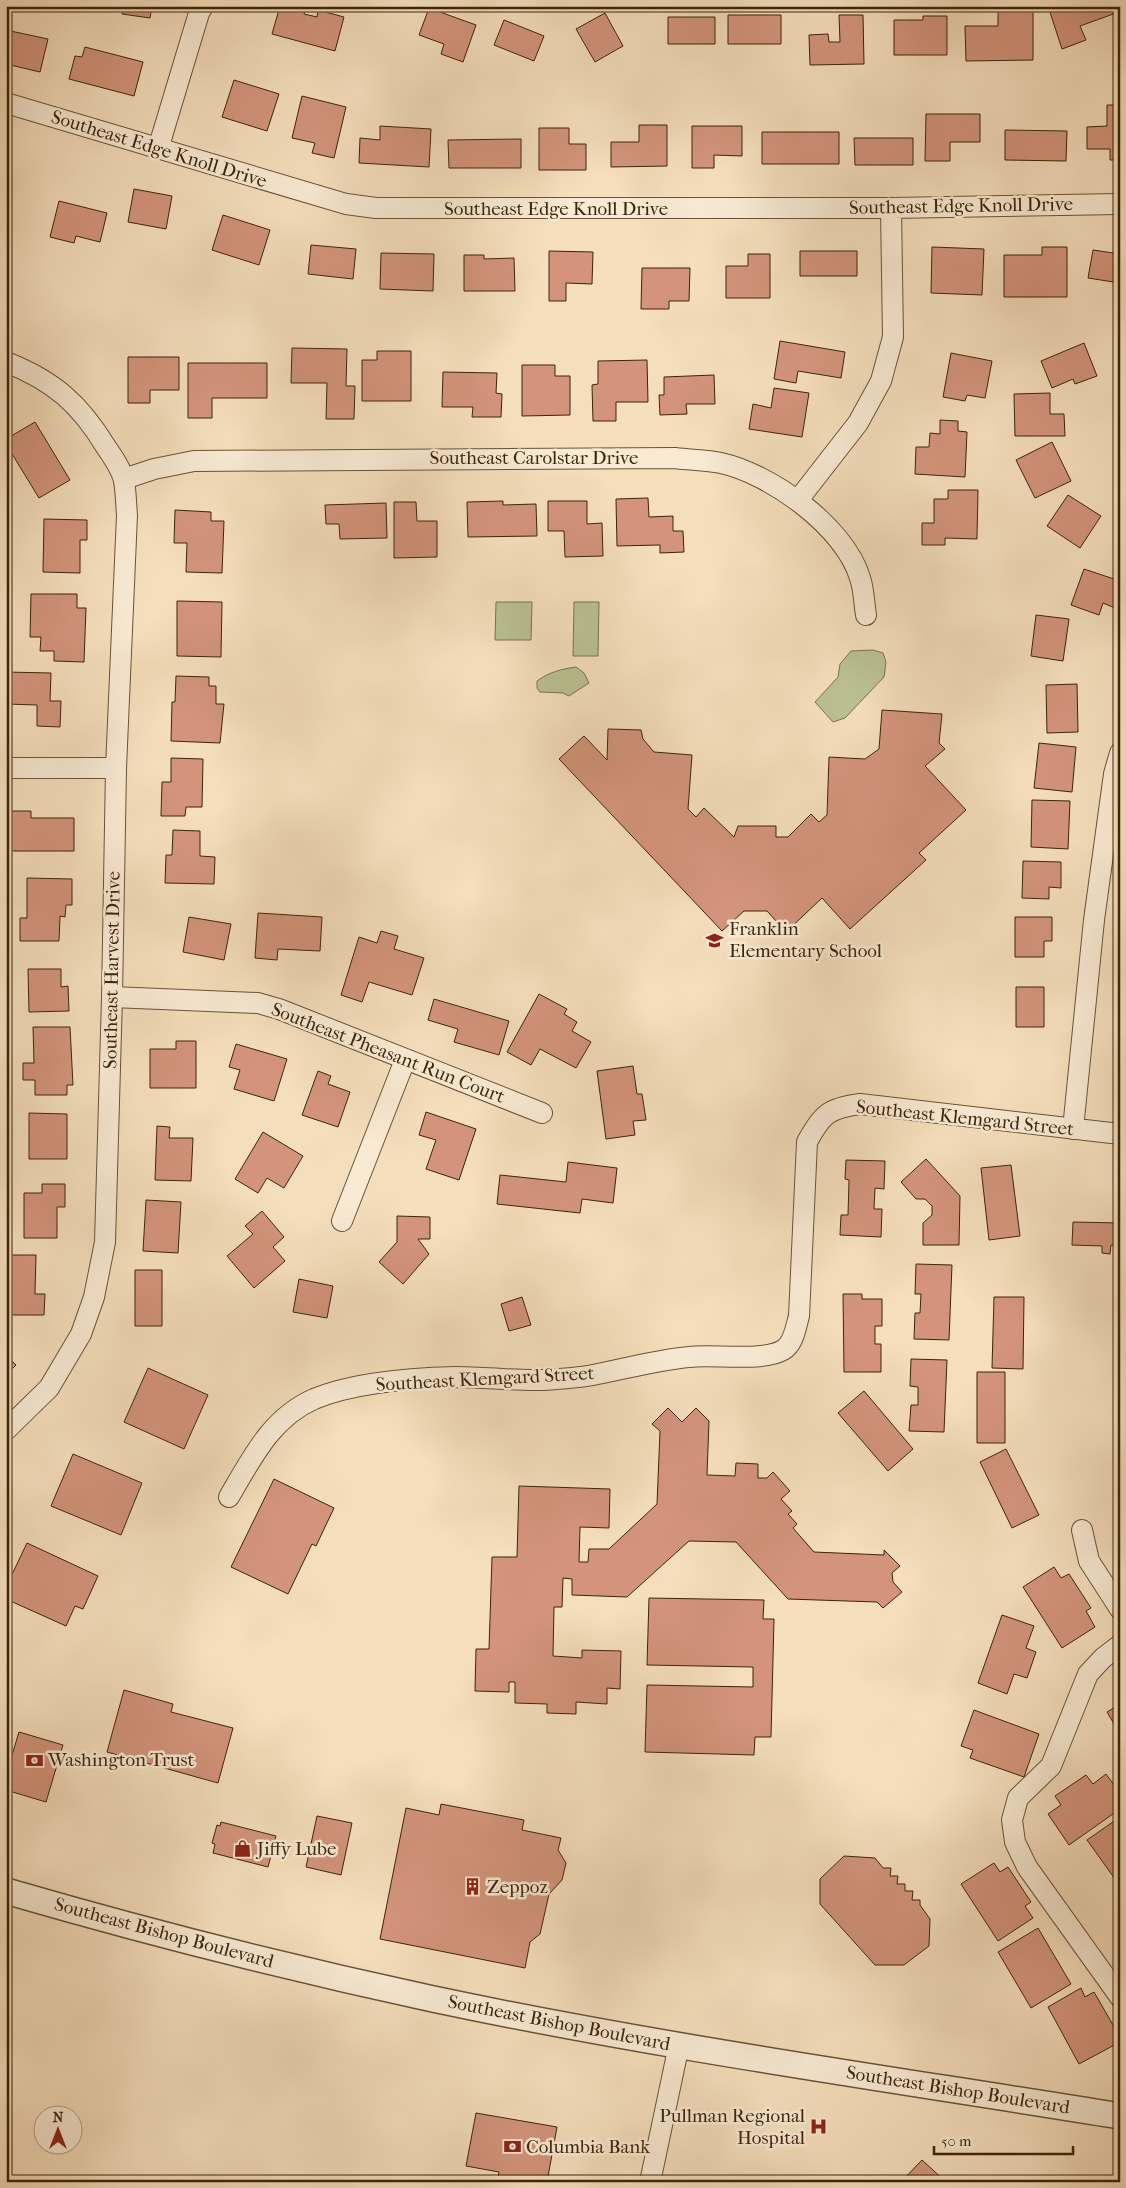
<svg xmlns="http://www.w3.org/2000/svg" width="1126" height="2188" viewBox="0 0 1126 2188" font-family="'IM FELL French Canon',serif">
	<rect width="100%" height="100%" fill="#f5debc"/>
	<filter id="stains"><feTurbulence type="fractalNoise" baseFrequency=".004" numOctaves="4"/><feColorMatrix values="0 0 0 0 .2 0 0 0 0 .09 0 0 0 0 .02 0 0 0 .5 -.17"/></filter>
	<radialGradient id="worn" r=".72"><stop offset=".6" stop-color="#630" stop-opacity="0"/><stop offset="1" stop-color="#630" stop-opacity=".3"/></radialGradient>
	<path fill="#bac192" stroke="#7b724e" d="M496,602H532L531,640H495Z
		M574,602H599L598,656H573Z
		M873,650L883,653L886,662L884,677L845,718L833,722L815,702L838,677L840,664L851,651Z
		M576,667L584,673L589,683L569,696L563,693L540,692L537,688V681C549,672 562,669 576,667Z"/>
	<path fill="#d3947b" stroke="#3c2409" d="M124,6H152L150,18L122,14Z
		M280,6H306L304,14L317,17L318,10L344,17L335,51L272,34Z
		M1048,6H1114L1116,13L1080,26L1086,40L1062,49Z
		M429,8L476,25L463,62L441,54L444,44L419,35Z
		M1033,10V60L966,61L965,26H998V11Z
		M605,13L623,46L595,62L576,29Z
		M728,15H781V44H728Z
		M839,15H863L864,64L810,65L809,35L828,34L829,42H840Z
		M923,16H947V55H894V20H923Z
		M668,17H715V44H668Z
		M504,20L544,36L534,61L494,45Z
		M6,30L48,39L40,72L6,64Z
		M85,47L143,62L134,96L69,79L75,56L82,57Z
		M234,80L279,94L267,131L222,117Z
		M302,96L346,107L334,158L312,153L315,143L292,138Z
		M1107,105H1120V160H1110V149H1087V127L1107,126Z
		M926,114H980V142H950V161H925Z
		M639,125H667V166L611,167V142H639Z
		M380,126L431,129L429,167L359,163L360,138L380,140Z
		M692,126H742V156L714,155V168H692Z
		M539,128H569V144H586V170H539Z
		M1005,130L1067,131L1066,161L1005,160Z
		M762,132H839V164H762Z
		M854,138H913V165H855Z
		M521,139V168H449L448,140Z
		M134,189L172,196L166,229L128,222Z
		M59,201L107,213L100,242L76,236L74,243L50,237Z
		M223,215L270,230L259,265L212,250Z
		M311,245L356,249L353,279L308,274Z
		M932,247L984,249L982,295L931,293Z
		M1042,247H1067V297H1004V255H1042Z
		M1093,250L1120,254V283L1088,278Z
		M549,251L593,252L592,284L566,283V301H549Z
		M800,251H857V276H800Z
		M381,253L434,254L433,291L380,289Z
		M748,254H770V298H726V266H748Z
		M464,255H484V259L514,258L515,291H464Z
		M642,268H690L689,301H669V309H641Z
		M780,341L845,352L841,378L798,371L796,383L774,379Z
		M1084,343L1097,376L1075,384L1073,379L1052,388L1041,361Z
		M292,348L347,349L346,386H355L354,419H326L327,383H291Z
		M377,351H411V401H362V360H377Z
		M951,353L992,361L985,398L967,395L965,401L943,397Z
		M128,357H179V390H150V403H128Z
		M647,360L648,402H616V421H593L592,385L598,384V361Z
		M188,363H267V398H212V418H188Z
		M522,365H555V376H570V415L522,416Z
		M443,372L497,373L496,393L502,394L501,417H472L473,407H442Z
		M714,375L715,404H686L687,414L660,415L659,395H664V377Z
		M774,388L809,393L802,437L749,429L753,404L771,408Z
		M1050,393V414H1064L1065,436H1015L1014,394Z
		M940,420L958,421V431L967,432L965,477L915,474L916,447H929L930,433L940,434Z
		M35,422L70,480L39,498L6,444V439Z
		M1052,442L1071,481L1035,498L1016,460Z
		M948,490H978L977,539L945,538V545H922V523H934V499H948Z
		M1068,495L1101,516L1080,548L1047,526Z
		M648,498L649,517L673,516V531H683L684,552L660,553V545L617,546L616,499Z
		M503,501V505L536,504L537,536L468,537L467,502Z
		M548,501H587V524L602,523L603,556L565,557L564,531H548Z
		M394,502H416L417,521H437V557L394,558Z
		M386,503L387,538L340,539L339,524H326L325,505Z
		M175,510L211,512V521H224L222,573L186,572L187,543H174Z
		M44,519L87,520V540H80V573L43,572Z
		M1084,569L1120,581V610L1103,603L1099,615L1071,605Z
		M31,594H77V608H86L84,662L54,661V651H40L41,637H30Z
		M177,601L222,602L221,657L177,656Z
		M1036,615L1069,619L1063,661L1031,656Z
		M6,672L51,673L50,701H61L60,727L37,726V705L6,704Z
		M176,676L209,677V686H216V704H224L220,743L171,741L172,702H175Z
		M1077,684L1078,732L1047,733L1046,685Z
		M882,710L942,714L939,743L945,749L925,766L966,810L919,853L926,860L850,929L822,898L786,932L767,911H744L722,931L559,759L584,736L607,760L608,729L641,730L643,739L654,752L692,755L688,809L696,817L704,808L734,837L738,826H776V837H788L811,814L819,822L827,815L829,757L865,759L879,749Z
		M1039,743L1076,747L1072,792L1034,788Z
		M171,758L203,759L202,807H186L185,816H161L162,782H171Z
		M1032,800L1070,801L1068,849L1031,847Z
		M7,811H31V818H74V851H7Z
		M173,830L200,831V856L215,857L214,884L165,883L166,855H172Z
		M1023,861L1061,862V888L1049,887V899L1022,898Z
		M27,878L72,879V905H66L65,917L60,916L59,941H20V918H27Z
		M258,913L322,917L320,951L278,949L277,960L255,958Z
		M189,917L231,924L224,960L183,952Z
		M1015,917H1052V941H1044V957H1015Z
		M381,931L398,936L394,949L424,958L412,995L369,982L362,1002L341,995L359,937L377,943Z
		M28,969H61V987L68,986L69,1011L29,1012Z
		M1016,987H1044V1027H1016Z
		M539,994L567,1009L564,1014L577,1022L572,1031L591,1042L576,1068L540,1049L531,1065L507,1052Z
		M434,999L509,1021L499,1055L454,1042L458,1029L428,1020Z
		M33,1027H70L73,1085H67V1095H35V1080H23V1063H34Z
		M176,1041H196V1088H150V1049H176Z
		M236,1044L287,1059L274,1101L234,1089L240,1070L229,1067Z
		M633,1066L637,1094H642L646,1120L633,1121L635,1135L606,1139L597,1071Z
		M318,1071L331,1076L328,1084L350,1092L338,1127L302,1115Z
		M426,1112L476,1129L459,1180L426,1169L436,1140L419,1135Z
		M29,1113L67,1114V1159H29Z
		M157,1126L170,1127L169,1138H193L191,1181L155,1180Z
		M263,1132L303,1156L284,1188L267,1178L258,1193L235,1179Z
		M926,1159L960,1196L959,1245H923V1223L932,1215V1206L925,1199H916L901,1182Z
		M846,1160L885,1161L884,1189L875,1188L874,1209H882L881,1237L840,1235L841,1215H848L849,1180L845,1179Z
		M568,1162L617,1168L613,1203L582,1199L580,1213L497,1204L500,1175L566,1182Z
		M1011,1165L1020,1236L989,1240L981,1168Z
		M42,1184H65V1207H57V1238H24V1193H42Z
		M146,1200L181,1202L178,1253L143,1251Z
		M262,1211L284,1237L273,1247L285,1261L254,1288L227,1256L253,1234L245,1226Z
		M397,1216L430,1217V1239H418L429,1254L403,1284L379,1262L397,1242Z
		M1073,1222L1120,1223V1245H1111L1110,1254L1102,1253V1246L1072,1245Z
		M9,1255H36L35,1294H45L44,1315H8Z
		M916,1264L952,1265L949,1340L914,1339L915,1313H920L921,1294H915Z
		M135,1270H162V1326H135Z
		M299,1279L333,1286L327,1318L293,1312Z
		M843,1294H862V1299H882V1326H875V1344H881V1372H844Z
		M522,1297L531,1325L509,1331L501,1304Z
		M994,1297H1024L1023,1369L992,1368Z
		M6,1355L16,1365L6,1375Z
		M911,1359L947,1360L944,1432L909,1431L911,1405H918V1387L910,1386Z
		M148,1368L208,1395L184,1449L124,1422Z
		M977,1372H1005V1443H977Z
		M864,1391L913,1449L888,1471L838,1413Z
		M668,1408L682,1422L696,1408L709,1421L707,1475L735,1476L736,1463L758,1464V1478H767L773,1472L790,1491L781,1499L792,1511L788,1514L797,1524L793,1528L814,1552L884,1555V1550L900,1566L892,1573L893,1582L902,1592L883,1608L877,1602L788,1599L736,1542L689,1541L627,1597L572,1595V1579L563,1578L562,1607H554L553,1656L582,1658V1650L621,1651L620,1689L607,1688V1704L576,1702V1714L547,1713V1704L515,1703V1682H509V1692L475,1691L476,1649H489L492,1557H517L519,1486L610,1489L609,1528L580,1527L579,1562H588L589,1549H609L657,1504L660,1431L652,1424Z
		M1006,1449L1039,1515L1012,1528L980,1462Z
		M73,1454L142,1483L121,1535L51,1506Z
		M274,1479L334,1508L316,1546L312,1544L288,1594L231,1567Z
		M27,1543L98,1576L83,1609L75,1606L66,1626L6,1599V1587Z
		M1054,1567L1061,1578L1069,1574L1091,1608L1086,1611L1095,1627L1062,1648L1023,1587Z
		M649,1598L764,1600L763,1619H774L771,1737H755L754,1755L645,1752L647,1685L753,1687V1667L647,1665Z
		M1002,1615L1034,1626L1026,1648L1036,1652L1027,1678L1014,1674L1007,1694L978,1683Z
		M124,1690L173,1704L171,1712L233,1728L218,1783L107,1752Z
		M1120,1704V1734L1107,1712Z
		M974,1710L1039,1734L1024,1777L970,1758L973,1750L961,1746Z
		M19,1732L63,1745L46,1802L6,1790V1775Z
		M1106,1774L1120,1793V1809L1069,1845L1048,1814L1061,1805L1055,1796L1086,1775L1093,1784Z
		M441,1804L524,1820L522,1830L561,1838L558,1850L566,1863L562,1880L549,1894L540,1934L530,1942L525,1968L380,1939L406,1808L439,1815Z
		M317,1816L352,1823L341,1875L306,1867Z
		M1120,1817V1886L1087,1840Z
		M221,1822L276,1836L268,1867L213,1853L215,1844L212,1843L217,1825L220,1826Z
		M844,1856L875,1858L883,1868H891L890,1876H898L897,1884H905V1891H913L912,1900H920V1905L930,1919L929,1946L904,1965H875L820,1904V1879Z
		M994,1863L1000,1872L1008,1867L1031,1902L1025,1906L1033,1918L998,1941L961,1884Z
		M1038,1928L1071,1984L1031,2008L998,1952Z
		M1081,1988L1085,1997L1094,1992L1120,2037V2042L1079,2064L1048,2007Z
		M476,2113L557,2127L547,2182L522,2178V2182H497L499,2172L466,2166Z
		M922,2160L946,2182H901Z"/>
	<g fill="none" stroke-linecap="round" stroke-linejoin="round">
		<defs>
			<path id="minor" d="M6,103L346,204L376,208H891L1120,204
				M158,149L199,13L203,6
				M6,362C54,381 80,404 106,447C113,457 122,470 124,481C126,492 126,504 127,515L116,768L112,997L105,1242L94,1297L81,1334L49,1388L6,1430
				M124,479L154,469L194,461L675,458C690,460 706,460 721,463C771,474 845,527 860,578C864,589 864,603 866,615
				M798,500L858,423L881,381L893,337L891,208
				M6,768H116
				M112,997L258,1003L279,1009L542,1113
				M1073,1129L1094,920L1114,774L1120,753
				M342,1221L405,1060
				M229,1497C252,1458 271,1418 314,1399C355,1382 413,1378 456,1377C485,1377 515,1381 543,1380C560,1379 577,1378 593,1375C625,1369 656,1360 689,1357C713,1354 763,1362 783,1350C794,1344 796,1326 799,1316L807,1142C822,1114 829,1108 860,1104L1120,1134
				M1082,1530L1089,1561L1120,1609
				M1120,1645L1103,1658L1088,1674L1051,1766L1018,1798L1012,1820L1015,1842L1027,1867L1120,1997
				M650,2182L679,2045"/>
			<path id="tertiary" d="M6,1891C147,1932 289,1968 433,1999C660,2047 891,2079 1120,2116"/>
		</defs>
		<use href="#minor" stroke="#6a5236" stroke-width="22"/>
		<use href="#tertiary" stroke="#6a5236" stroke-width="28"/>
		<use href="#minor" stroke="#f8ead3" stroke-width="20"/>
		<use href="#tertiary" stroke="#f8ead3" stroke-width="25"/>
	</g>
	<defs>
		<symbol id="school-bare" viewBox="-9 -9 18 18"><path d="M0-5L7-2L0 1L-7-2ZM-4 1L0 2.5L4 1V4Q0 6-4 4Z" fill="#8f2418" stroke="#f8ead3" stroke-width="2.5" paint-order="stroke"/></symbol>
		<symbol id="bank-bare" viewBox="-9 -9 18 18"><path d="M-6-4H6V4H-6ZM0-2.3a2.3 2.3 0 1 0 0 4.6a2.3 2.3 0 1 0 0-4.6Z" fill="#8f2418" stroke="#f8ead3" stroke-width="2.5" paint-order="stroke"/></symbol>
		<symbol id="shop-bare" viewBox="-9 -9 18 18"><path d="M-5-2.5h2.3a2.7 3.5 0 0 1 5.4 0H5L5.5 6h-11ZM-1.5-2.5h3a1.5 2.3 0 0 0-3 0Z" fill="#8f2418" stroke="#f8ead3" stroke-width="2.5" paint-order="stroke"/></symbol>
		<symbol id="building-bare" viewBox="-9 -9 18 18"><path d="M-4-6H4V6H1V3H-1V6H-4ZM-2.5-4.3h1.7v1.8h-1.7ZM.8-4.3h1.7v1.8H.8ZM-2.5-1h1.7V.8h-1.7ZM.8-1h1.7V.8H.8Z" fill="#8f2418" stroke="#f8ead3" stroke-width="2.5" paint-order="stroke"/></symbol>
		<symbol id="hospital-bare" viewBox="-9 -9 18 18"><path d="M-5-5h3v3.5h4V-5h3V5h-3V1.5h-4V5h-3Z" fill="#8f2418" stroke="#f8ead3" stroke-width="2.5" paint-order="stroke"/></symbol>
	</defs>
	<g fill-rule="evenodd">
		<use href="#school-bare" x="702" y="928" width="25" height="25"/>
		<use href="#bank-bare" x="22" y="1748" width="25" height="25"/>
		<use href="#shop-bare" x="230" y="1836" width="25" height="25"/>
		<use href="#building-bare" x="460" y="1874" width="25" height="25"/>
		<use href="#hospital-bare" x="806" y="2114" width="25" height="25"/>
		<use href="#bank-bare" x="500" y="2134" width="25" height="25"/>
	</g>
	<g text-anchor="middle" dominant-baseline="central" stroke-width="5" stroke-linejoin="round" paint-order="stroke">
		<g font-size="19" fill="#3c2409" stroke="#f8ead3">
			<text transform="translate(159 149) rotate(17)">Southeast Edge Knoll Drive</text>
			<text transform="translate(961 206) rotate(-1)">Southeast Edge Knoll Drive</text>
			<text x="556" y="209">Southeast Edge Knoll Drive</text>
			<text x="534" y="458">Southeast Carolstar Drive</text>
			<text transform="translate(112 970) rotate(-89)">Southeast Harvest Drive</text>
			<text transform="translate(388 1053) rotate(21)">Southeast Pheasant Run Court</text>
			<text transform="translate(965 1118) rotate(6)">Southeast Klemgard Street</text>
			<text transform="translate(485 1379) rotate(-3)">Southeast Klemgard Street</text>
			<text transform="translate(164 1933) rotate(15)">Southeast Bishop Boulevard</text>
			<text transform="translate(559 2023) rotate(11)">Southeast Bishop Boulevard</text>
			<text transform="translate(958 2090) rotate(9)">Southeast Bishop Boulevard</text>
		</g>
		<g font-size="19" fill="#3c2409" stroke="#f8ead3" text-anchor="start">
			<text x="729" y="929">Franklin<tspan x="729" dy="22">Elementary School</tspan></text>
			<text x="48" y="1760">Washington Trust</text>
			<text x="257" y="1849">Jiffy Lube</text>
			<text x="487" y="1887">Zeppoz</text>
			<text x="805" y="2116" text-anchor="end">Pullman Regional<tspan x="805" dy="22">Hospital</tspan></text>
			<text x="526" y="2147">Columbia Bank</text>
		</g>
	</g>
	<rect width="1126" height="2188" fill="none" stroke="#f5debc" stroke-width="25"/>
	<rect x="8" y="8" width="1111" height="2173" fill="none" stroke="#3c2409" stroke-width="2.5"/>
	<rect x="12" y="12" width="1101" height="2163" fill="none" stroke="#3c2409"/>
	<g transform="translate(58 2130)"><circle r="24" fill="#f8ead3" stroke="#ad9b82"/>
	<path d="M0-4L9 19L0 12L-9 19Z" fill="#8f2418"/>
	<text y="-8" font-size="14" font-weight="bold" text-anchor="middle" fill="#3c2409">N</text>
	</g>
	<path d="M934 2146v8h139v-8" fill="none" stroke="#3c2409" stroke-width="2.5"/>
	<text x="941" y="2146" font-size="15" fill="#3c2409" stroke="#f8ead3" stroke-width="4" paint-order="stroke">50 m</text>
	<rect width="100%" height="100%" filter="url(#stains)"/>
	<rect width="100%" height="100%" fill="url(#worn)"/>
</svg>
